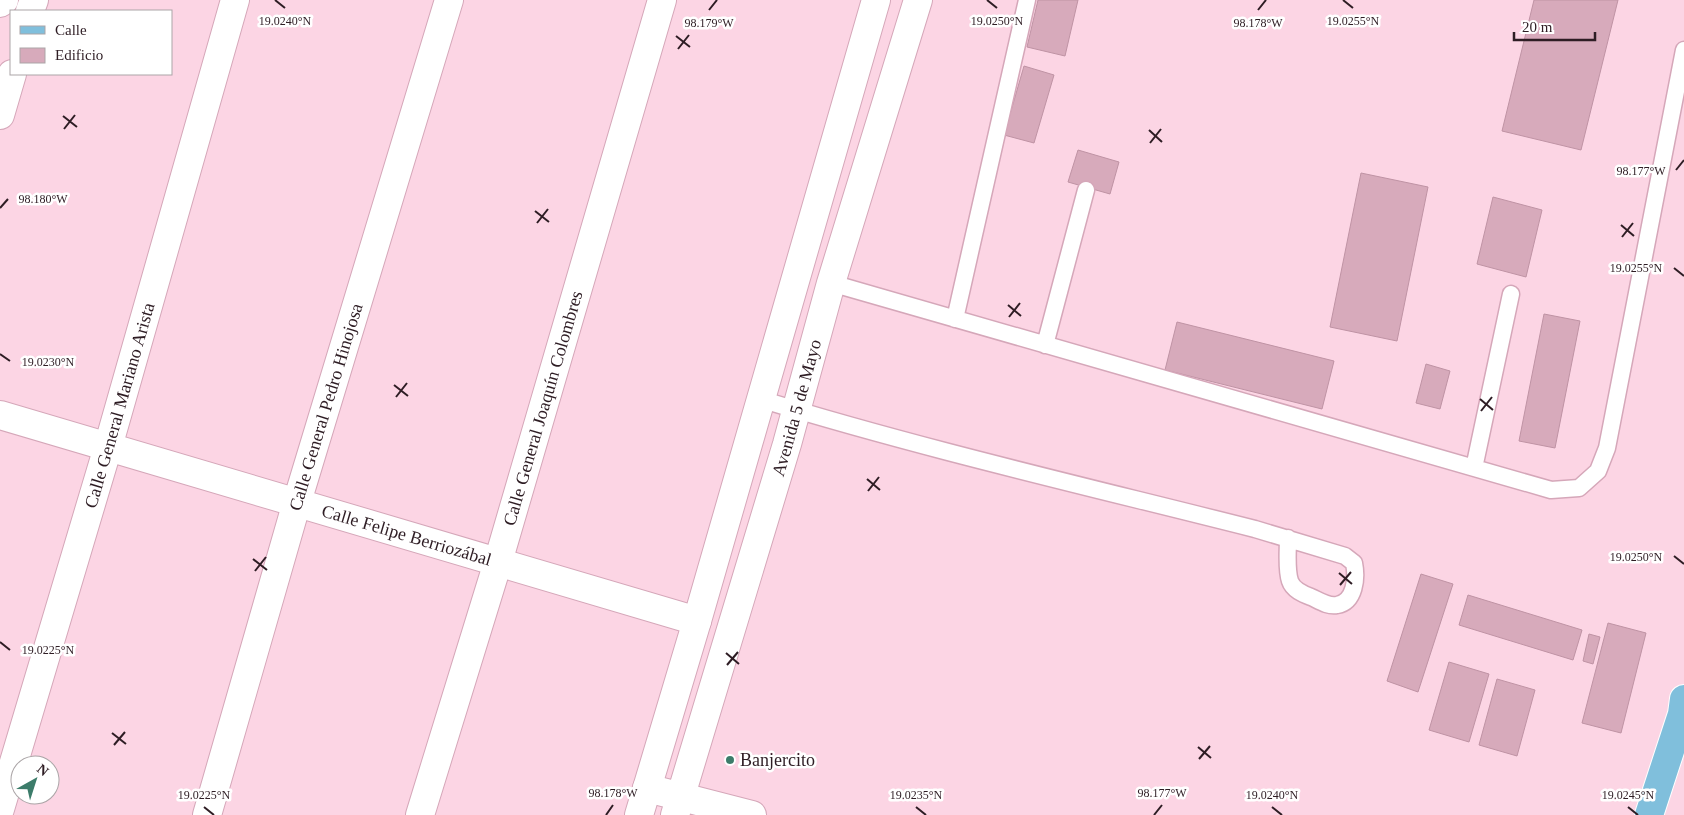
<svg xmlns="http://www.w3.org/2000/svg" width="1684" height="815" viewBox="0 0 1684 815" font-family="'Times New Roman',serif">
	<rect width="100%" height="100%" fill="#fcd5e4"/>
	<path fill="#d7aabb" stroke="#bf93a4" d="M1038,0H1078L1065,56L1027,47Z
		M1534,0H1618L1581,150L1502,131Z
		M1024,66L1054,75L1034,143L1004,135Z
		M1078,150L1119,162L1110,194L1068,182Z
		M1361,173L1428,187L1397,341L1330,327Z
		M1493,197L1542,210L1526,277L1477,264Z
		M1544,314L1580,321L1555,448L1519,441Z
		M1177,322L1334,361L1322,409L1165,370Z
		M1426,364L1450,371L1440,409L1416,403Z
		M1421,574L1453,584L1418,692L1387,681Z
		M1468,595L1582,630L1573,660L1459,625Z
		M1608,623L1646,633L1621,733L1582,723Z
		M1589,634L1600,637L1593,664L1583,661Z
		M1449,662L1489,674L1469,742L1429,730Z
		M1497,679L1535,690L1517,756L1479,745Z"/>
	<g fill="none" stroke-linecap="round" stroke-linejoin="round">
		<defs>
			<path id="lane" d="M831,283L1551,490L1579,488L1598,471L1607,448L1684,50
				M955,319L1027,0
				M1045,345L1086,190
				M760,399C923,449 1089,487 1255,529L1345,556L1354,563C1357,578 1355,602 1337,605C1328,607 1318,600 1311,597C1303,594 1293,590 1290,581C1286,569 1288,551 1288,538
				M1474,468L1511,294"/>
			<g id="street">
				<path d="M30,11L34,0"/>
				<path d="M0,115L12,74"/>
				<path id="s1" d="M0,415L697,621"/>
				<path d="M647,788L752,815"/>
				<path id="s2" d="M0,809L108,447L235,0"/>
				<path id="s3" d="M207,815L297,502L449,0"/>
				<path id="s4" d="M420,815L498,562L662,0"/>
			</g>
			<g id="secondary">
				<path d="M0,3L4,0"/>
				<path d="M639,815L697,621L876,0"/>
				<path id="s5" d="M675,815L787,444L831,283L918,0"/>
			</g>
			<path id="primary" d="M1649,815L1682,714L1684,699"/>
		</defs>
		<use href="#lane" stroke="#d5a7b9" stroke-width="19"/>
		<use href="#street" stroke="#d5a7b9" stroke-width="30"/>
		<use href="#secondary" stroke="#d5a7b9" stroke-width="30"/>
		<use href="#primary" stroke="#fff" stroke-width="30"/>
		<use href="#lane" stroke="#fff" stroke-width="16"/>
		<use href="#street" stroke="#fff" stroke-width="28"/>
		<use href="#secondary" stroke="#fff" stroke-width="28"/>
		<use href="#primary" stroke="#80bfdc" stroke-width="28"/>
	</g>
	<path fill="none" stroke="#2e1d24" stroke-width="2" d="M275,0L285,8M987,0L997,8M1343,0L1353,8M709,10L717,0M1258,10L1266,0M676,36L690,47M678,49L689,35M63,116L77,127M64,129L75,115M1149,130L1162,142M1150,143L1161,129M1676,170L1684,160M0,208L8,199M535,211L549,222M537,223L548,209M1621,225L1634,236M1622,237L1633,223M1674,268L1684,276M1008,305L1021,316M1009,317L1020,303M0,354L10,361M394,385L408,396M396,397L407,383M1480,399L1493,410M1481,411L1492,397M867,479L880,490M868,491L879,477M1674,556L1684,564M253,559L267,570M255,571L266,557M1339,573L1352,584M1340,585L1351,572M0,642L10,650M726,653L739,664M727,665L738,652M112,733L126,744M114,745L125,732M1198,747L1211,758M1199,759L1210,746M204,807L214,815M916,807L926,815M1272,807L1282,815M1628,807L1638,815M606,815L613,805M1154,815L1162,805"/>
	<circle fill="#3c7c6a" stroke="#fff" stroke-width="2" cx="730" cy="760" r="5"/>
	<g text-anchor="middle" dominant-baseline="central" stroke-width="5" stroke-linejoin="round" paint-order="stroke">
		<g font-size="18" fill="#2e1d24" stroke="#fff">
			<text stroke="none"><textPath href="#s2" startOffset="421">Calle General Mariano Arista</textPath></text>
			<text stroke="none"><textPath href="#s3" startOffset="425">Calle General Pedro Hinojosa</textPath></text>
			<text stroke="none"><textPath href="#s5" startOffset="425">Avenida 5 de Mayo</textPath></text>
			<text stroke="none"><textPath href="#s4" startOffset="425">Calle General Joaquín Colombres</textPath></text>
			<text stroke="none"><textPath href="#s1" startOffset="424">Calle Felipe Berriozábal</textPath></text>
		</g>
		<g font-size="18" fill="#2e1d24" stroke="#fff" text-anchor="start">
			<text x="740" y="760">Banjercito</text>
		</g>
	</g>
	<g font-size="12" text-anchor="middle" fill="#2e1d24" stroke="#fff" stroke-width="5" stroke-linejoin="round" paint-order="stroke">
		<text x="285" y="25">19.0240°N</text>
		<text x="997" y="25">19.0250°N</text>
		<text x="1353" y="25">19.0255°N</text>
		<text x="709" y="27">98.179°W</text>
		<text x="1258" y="27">98.178°W</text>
		<text x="1641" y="175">98.177°W</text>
		<text x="43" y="203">98.180°W</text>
		<text x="1636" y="272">19.0255°N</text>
		<text x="48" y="366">19.0230°N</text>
		<text x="1636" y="561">19.0250°N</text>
		<text x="48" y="654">19.0225°N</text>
		<text x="613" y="797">98.178°W</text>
		<text x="1162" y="797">98.177°W</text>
		<text x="204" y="799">19.0225°N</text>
		<text x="916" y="799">19.0235°N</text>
		<text x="1272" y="799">19.0240°N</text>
		<text x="1628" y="799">19.0245°N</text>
	</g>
	<rect x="10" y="10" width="162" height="65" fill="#ffffff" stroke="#aba5a7"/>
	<rect x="20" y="26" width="25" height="8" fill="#80bfdc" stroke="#aba5a7"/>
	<text x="55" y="35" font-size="15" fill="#2e1d24">Calle</text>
	<rect x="20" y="48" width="25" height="15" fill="#d7aabb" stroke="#aba5a7"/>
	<text x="55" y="60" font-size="15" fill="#2e1d24">Edificio</text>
	<g transform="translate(35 780) rotate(39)"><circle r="24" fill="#ffffff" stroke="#aba5a7"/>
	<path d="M0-4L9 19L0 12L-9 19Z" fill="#3c7c6a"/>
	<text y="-8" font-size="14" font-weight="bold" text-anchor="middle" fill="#2e1d24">N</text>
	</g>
	<path d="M1514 32v8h81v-8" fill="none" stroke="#2e1d24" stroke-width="2.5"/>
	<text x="1522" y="32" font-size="15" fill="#2e1d24" stroke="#ffffff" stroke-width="4" paint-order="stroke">20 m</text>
</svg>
